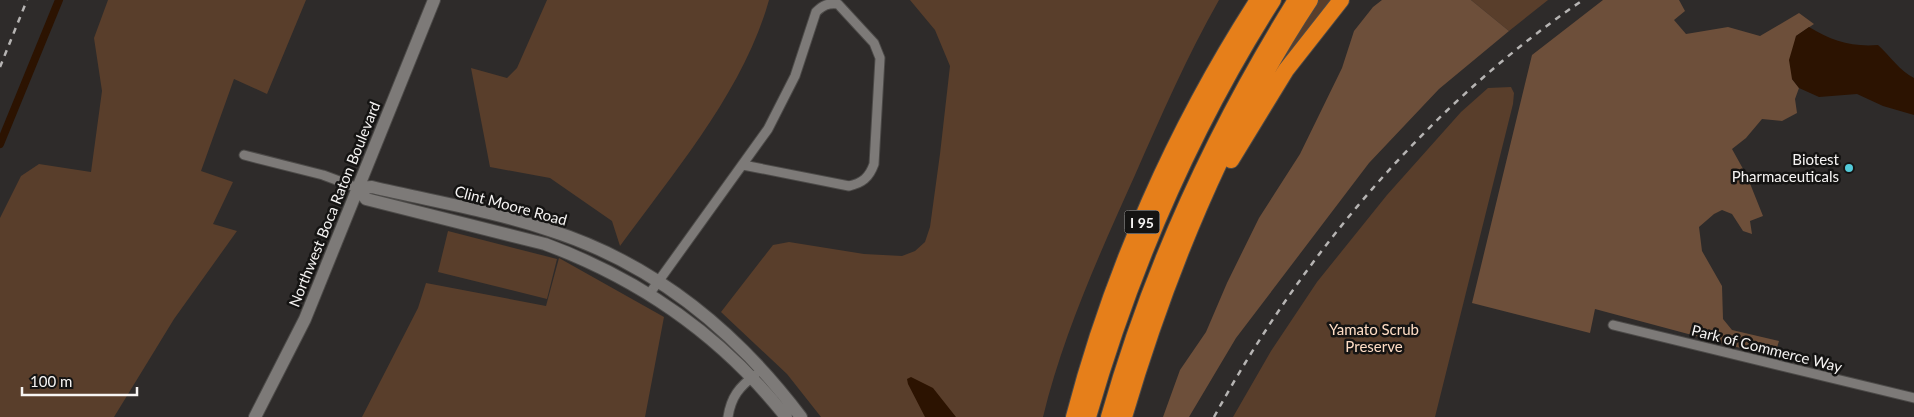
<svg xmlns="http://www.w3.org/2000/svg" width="1914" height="417" viewBox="0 0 1914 417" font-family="Lato,sans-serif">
	<rect width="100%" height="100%" fill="#2e2b2a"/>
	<path fill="#593e2b" d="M108,0H306L267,94L234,79L201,171L233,182L213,224L237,231L174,319L114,417H0V218L21,176L39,164L91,172L102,91L94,38Z
		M547,0H769C744,90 674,172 620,246L612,221L550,178L490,167L471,68L507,78L517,68Z
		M910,0H1219C1187,56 1161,116 1135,175C1100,253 1063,334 1043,417H821L787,374L721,312L773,245L789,242L864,254L902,256L915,251L925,242L930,227L940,154L950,66L935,30Z
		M1318,0H1333L1290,56L1285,53Z
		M1471,0H1548L1509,31Z
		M1511,87L1514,93L1513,104L1435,417H1233L1271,351L1317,282L1387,195L1461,112L1488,88Z
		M448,231L557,259L547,299L438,272Z
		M559,258L664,317L645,417H362L418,308L426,283L546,306Z"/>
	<path fill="#6d4f3a" d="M1382,0H1471L1509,31L1439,89L1369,163L1236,338L1189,417H1163L1180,370L1206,332L1227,283L1259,218L1300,154L1342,68L1354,31L1373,7Z
		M1603,0H1679L1685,11L1674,20L1686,34L1728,27L1760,36L1799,13L1814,24L1796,36L1792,79L1799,88L1795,99L1797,113L1782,121L1762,119L1746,138L1732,149L1747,176L1763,216L1750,221L1752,234L1743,231L1732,214L1722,210L1714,214L1699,227L1702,251L1722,286L1723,319L1732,330L1779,341L1774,357L1595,309L1590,333L1472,303L1532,55Z"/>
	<path fill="#2c1301" d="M1809,27C1832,41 1851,47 1878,45C1890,56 1900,71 1914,78V115L1883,106L1857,94L1819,97L1799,88L1792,79L1789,60L1796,36Z
		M911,377L933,388L956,417H925L908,384L907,379Z"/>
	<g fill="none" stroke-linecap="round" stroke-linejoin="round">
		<path stroke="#2c1301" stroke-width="8" d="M0,144L59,0"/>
		<defs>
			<path id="street" d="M244,155L323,175L358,188
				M650,293L768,129L795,76L816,12C823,5 828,3 838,4L874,43L880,58L874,164C869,178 862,183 849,186L743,165
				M1613,325L1914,398
				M728,417C731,397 739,387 755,375"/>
			<path id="secondary" d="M358,188L372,187C431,201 492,211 549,230C653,263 736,331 801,417
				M358,188L366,199L545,244C642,280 722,336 786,417
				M255,417L305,319L434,0"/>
			<path id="highway" d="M1231,160L1286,70L1341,0
				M1074,417C1112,271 1176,127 1258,0
				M1088,417C1130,271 1191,129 1273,0
				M1109,417C1151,269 1215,130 1296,0
				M1124,417C1167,271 1226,127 1310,0"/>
		</defs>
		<use href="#street" stroke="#4c4a48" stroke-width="11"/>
		<use href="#secondary" stroke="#4c4a48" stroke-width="14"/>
		<use href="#highway" stroke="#4c4a48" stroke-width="18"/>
		<use href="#street" stroke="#7d7a78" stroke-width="9"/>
		<use href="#secondary" stroke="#7d7a78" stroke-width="12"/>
		<use href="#highway" stroke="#e67f1a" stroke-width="16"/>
		<path stroke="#b6b4b3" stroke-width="2.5" stroke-dasharray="6 6" stroke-linecap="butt" d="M0,67L27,0
			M1214,417C1303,254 1429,105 1583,0"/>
	</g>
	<circle fill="#53cbda" stroke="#151413" stroke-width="2" cx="1849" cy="168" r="5"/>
	<g text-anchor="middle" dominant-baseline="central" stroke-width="5" stroke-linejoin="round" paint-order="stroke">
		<rect fill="#151413" stroke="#b2b1b0" stroke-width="1" x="1124.5" y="210.5" width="35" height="23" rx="4"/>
		<g font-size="14" font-weight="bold" fill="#f6f4f3">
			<text x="1142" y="222">I 95</text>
		</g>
		<g font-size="15" fill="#f6f4f3" stroke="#151413" text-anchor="end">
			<text x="1839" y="159">Biotest<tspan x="1839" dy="17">Pharmaceuticals</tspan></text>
		</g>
		<g font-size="15" fill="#f6f4f3" stroke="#151413">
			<text transform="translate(334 204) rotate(-68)">Northwest Boca Raton Boulevard</text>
			<text transform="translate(511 205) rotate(15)">Clint Moore Road</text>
			<text transform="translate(1767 348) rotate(14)">Park of Commerce Way</text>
		</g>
		<g font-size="15" fill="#ffddc5" stroke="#151413">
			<text x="1374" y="329">Yamato Scrub<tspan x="1374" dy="17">Preserve</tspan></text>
		</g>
	</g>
	<path d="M22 387v8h115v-8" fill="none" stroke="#f6f4f3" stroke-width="2.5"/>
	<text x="30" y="387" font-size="15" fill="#f6f4f3" stroke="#151413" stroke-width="4" paint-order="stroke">100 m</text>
</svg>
